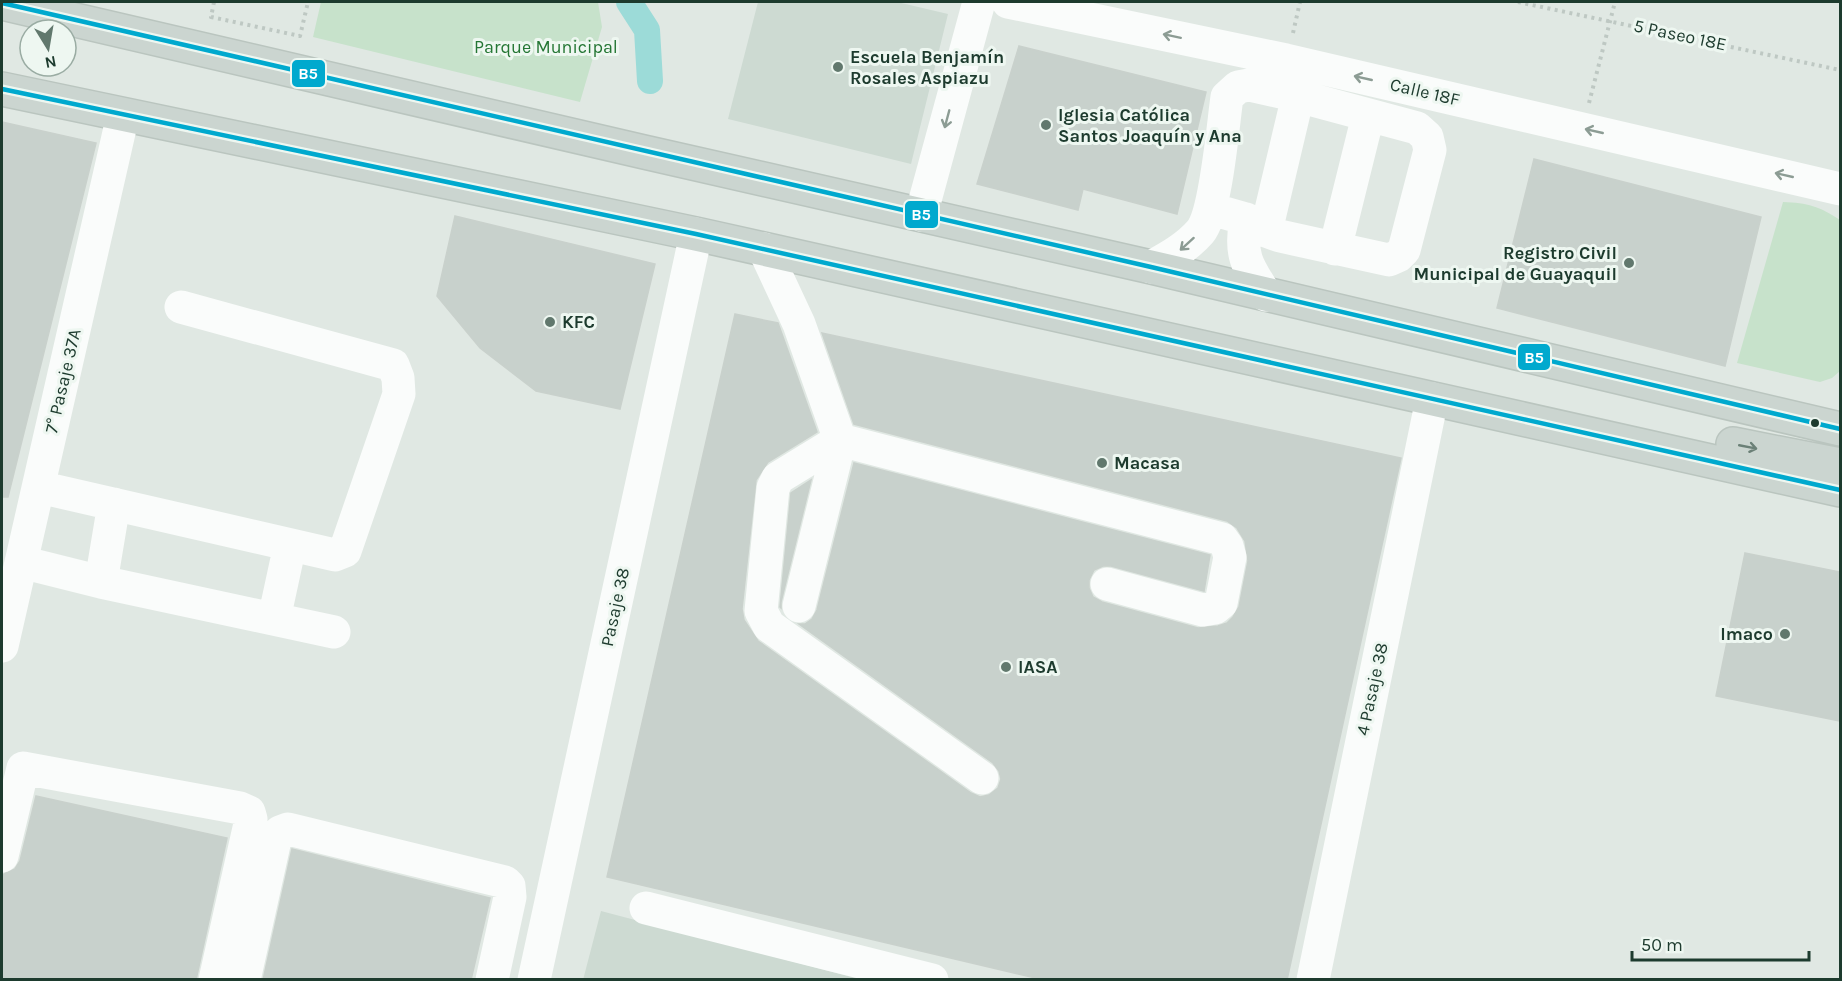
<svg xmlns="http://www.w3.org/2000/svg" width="1842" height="981" viewBox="0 0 1842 981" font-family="Karla,sans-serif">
	<rect width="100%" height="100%" fill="#e0e8e3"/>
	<path fill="#cddad2" d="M758,2H897L948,14L911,164L728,119Z
		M601,911L859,979L583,980Z"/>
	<path fill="#c7e2cb" d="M321,2H598L602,27L580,102L313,37Z
		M1783,202C1808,203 1819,206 1840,220V371L1832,378L1820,382L1737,363Z"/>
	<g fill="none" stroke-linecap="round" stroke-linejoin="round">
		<path stroke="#9cdbd8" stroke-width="26" d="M629,2L647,30L650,81"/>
	</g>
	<path fill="#c8d1cc" stroke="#c9d1cc" stroke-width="1.5" d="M1019,46L1206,92L1177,214L1083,189L1078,210L977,184Z
		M2,122L96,143L8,497H2Z
		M1534,159L1761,217L1725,366L1497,308Z
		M455,216L655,264L620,409L536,391L480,348L437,296Z
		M735,314L778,323L817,432L768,462L756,480L742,609L744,620L758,641L971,793L980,797L989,795L998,788L1001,779L999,771L993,763L799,624H805L812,619L817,610L854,463L1210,555L1204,591L1111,566H1103L1094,570L1089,580V588L1093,597L1102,602L1198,628L1218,626L1227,623L1233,617L1239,607L1248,561L1245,541L1237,528L1227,521L854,424L822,333L1401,458L1287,980H1044L607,877Z
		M811,480L781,602V608L780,607L791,493Z
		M1745,553L1840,572V721L1716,696Z
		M36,796L227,838L196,980H2V875L15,869L20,861Z
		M292,849L490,898L471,980H263Z"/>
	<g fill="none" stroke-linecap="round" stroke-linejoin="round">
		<defs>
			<path id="major" d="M2,3L644,152L1151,267L1840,429
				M2,89L696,234L1840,490
				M1733,444L1840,465"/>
		</defs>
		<use href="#major" stroke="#bac5bf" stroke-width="36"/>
		<path stroke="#bec8c3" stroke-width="4" stroke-dasharray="3 4.5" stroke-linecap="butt" d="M214,2L211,17L300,36L308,2
			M1518,2L1840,70
			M1293,33L1300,2
			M1589,103L1615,2"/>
		<path stroke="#fafcfb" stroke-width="33" d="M1008,2L1286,60L1840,189
			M921,215L979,2
			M1246,219C1239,254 1247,266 1266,295
			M1266,231L1298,96
			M764,249L799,324L840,440L1222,539L1227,546L1230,557L1221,603L1215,608L1203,610L1107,584
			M1335,249L1368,116
			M1151,267C1169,257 1187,247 1200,232C1216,214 1223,124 1227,97L1238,87L1249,85L1298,96L1417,128L1427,137L1430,150L1404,250L1398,256L1389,260L1280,236L1266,231L1246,219L1211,209
			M39,487L335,555L345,551L399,394L398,378L393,365L181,307
			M21,562L101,582L334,632
			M101,582L114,504
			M799,606L840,440L778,478L773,488L761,611L769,626L982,778
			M274,619L290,545
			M2,646L123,115
			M2,856L23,768L240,808L249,812L251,819L215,980
			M646,908L932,980
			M244,980L275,840L280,832L288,829L505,882L509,886L510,897L492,980
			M534,980L696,234
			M1313,980L1432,399"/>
		<use href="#major" stroke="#cbd5d0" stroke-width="33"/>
		<defs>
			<path id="bus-1" d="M2,3L1151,267L1840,429
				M2,89L696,234L1840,490"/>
		</defs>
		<use href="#bus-1" stroke="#eef7f1" stroke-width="9"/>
		<use href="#bus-1" stroke="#00a9ce" stroke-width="4.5"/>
	</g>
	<defs><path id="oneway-shaft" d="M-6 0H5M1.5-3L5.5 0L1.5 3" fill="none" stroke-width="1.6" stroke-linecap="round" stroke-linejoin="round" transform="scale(1.5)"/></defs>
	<g stroke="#8c9c94">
		<use href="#oneway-shaft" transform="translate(1172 36) rotate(-168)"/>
		<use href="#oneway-shaft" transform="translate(1363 78) rotate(-167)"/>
		<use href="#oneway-shaft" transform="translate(947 119) rotate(105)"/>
		<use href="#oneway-shaft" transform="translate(1594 131) rotate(-167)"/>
		<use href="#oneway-shaft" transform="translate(1784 175) rotate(-167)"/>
		<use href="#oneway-shaft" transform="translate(1187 244) rotate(138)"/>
	</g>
	<use stroke="#6b8077" href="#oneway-shaft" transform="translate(1748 447) rotate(11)"/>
	<g fill="#61786d" stroke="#eef7f1" stroke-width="2">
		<circle cx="838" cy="67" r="6"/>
		<circle cx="1046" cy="125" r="6"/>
		<circle cx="1629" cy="263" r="6"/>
		<circle cx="550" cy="322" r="6"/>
		<circle cx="1102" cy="463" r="6"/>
		<circle cx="1785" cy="634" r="6"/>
		<circle cx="1006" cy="667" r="6"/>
	</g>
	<circle fill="#1d3b2e" stroke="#eef7f1" stroke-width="2" cx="1815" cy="423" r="5"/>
	<g text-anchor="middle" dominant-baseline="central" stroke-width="6" stroke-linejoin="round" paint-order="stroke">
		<g font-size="18" fill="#1d3b2e" stroke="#eef7f1">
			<text transform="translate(1680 35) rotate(12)">5 Paseo 18E</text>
			<text transform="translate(1425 92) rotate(13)">Calle 18F</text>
			<text transform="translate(63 381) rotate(-77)">7° Pasaje 37A</text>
			<text transform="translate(615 607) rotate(-78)">Pasaje 38</text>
			<text transform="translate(1372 689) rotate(-78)">4 Pasaje 38</text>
		</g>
		<g font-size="18" fill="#247634" stroke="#eef7f1">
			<text x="546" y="47">Parque Municipal</text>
		</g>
		<g font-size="18" font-weight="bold" fill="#1d3b2e" stroke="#eef7f1" text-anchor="start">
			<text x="850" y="57">Escuela Benjamín<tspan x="850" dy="21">Rosales Aspiazu</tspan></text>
			<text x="1058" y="115">Iglesia Católica<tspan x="1058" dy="21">Santos Joaquín y Ana</tspan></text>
			<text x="1617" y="253" text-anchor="end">Registro Civil<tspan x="1617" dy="21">Municipal de Guayaquil</tspan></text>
			<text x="562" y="322">KFC</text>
			<text x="1114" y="463">Macasa</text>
			<text x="1773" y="634" text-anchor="end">Imaco</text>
			<text x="1018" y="667">IASA</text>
		</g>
	</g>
	<g stroke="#eef7f1" stroke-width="2">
		<rect x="291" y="59" width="35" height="29" rx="6" fill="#00a9ce"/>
		<rect x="904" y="200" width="35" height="29" rx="6" fill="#00a9ce"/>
		<rect x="1517" y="343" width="34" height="28" rx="6" fill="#00a9ce"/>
	</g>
	<g font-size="16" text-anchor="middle" font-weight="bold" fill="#fff">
		<text x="308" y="79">B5</text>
		<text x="921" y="220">B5</text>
		<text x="1534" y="363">B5</text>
	</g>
	<rect width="1842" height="981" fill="none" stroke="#1d3b2e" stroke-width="6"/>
	<g transform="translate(48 48) rotate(169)"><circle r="28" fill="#eef7f1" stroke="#9aaca3" stroke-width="1.5"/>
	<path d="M0-4.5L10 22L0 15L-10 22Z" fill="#61786d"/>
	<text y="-9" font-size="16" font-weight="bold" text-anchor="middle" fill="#1d3b2e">N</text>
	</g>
	<path d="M1632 951v9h177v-9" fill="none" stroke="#1d3b2e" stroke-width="3"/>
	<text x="1641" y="951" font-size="18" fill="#1d3b2e" stroke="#eef7f1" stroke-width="4.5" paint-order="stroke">50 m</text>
</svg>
